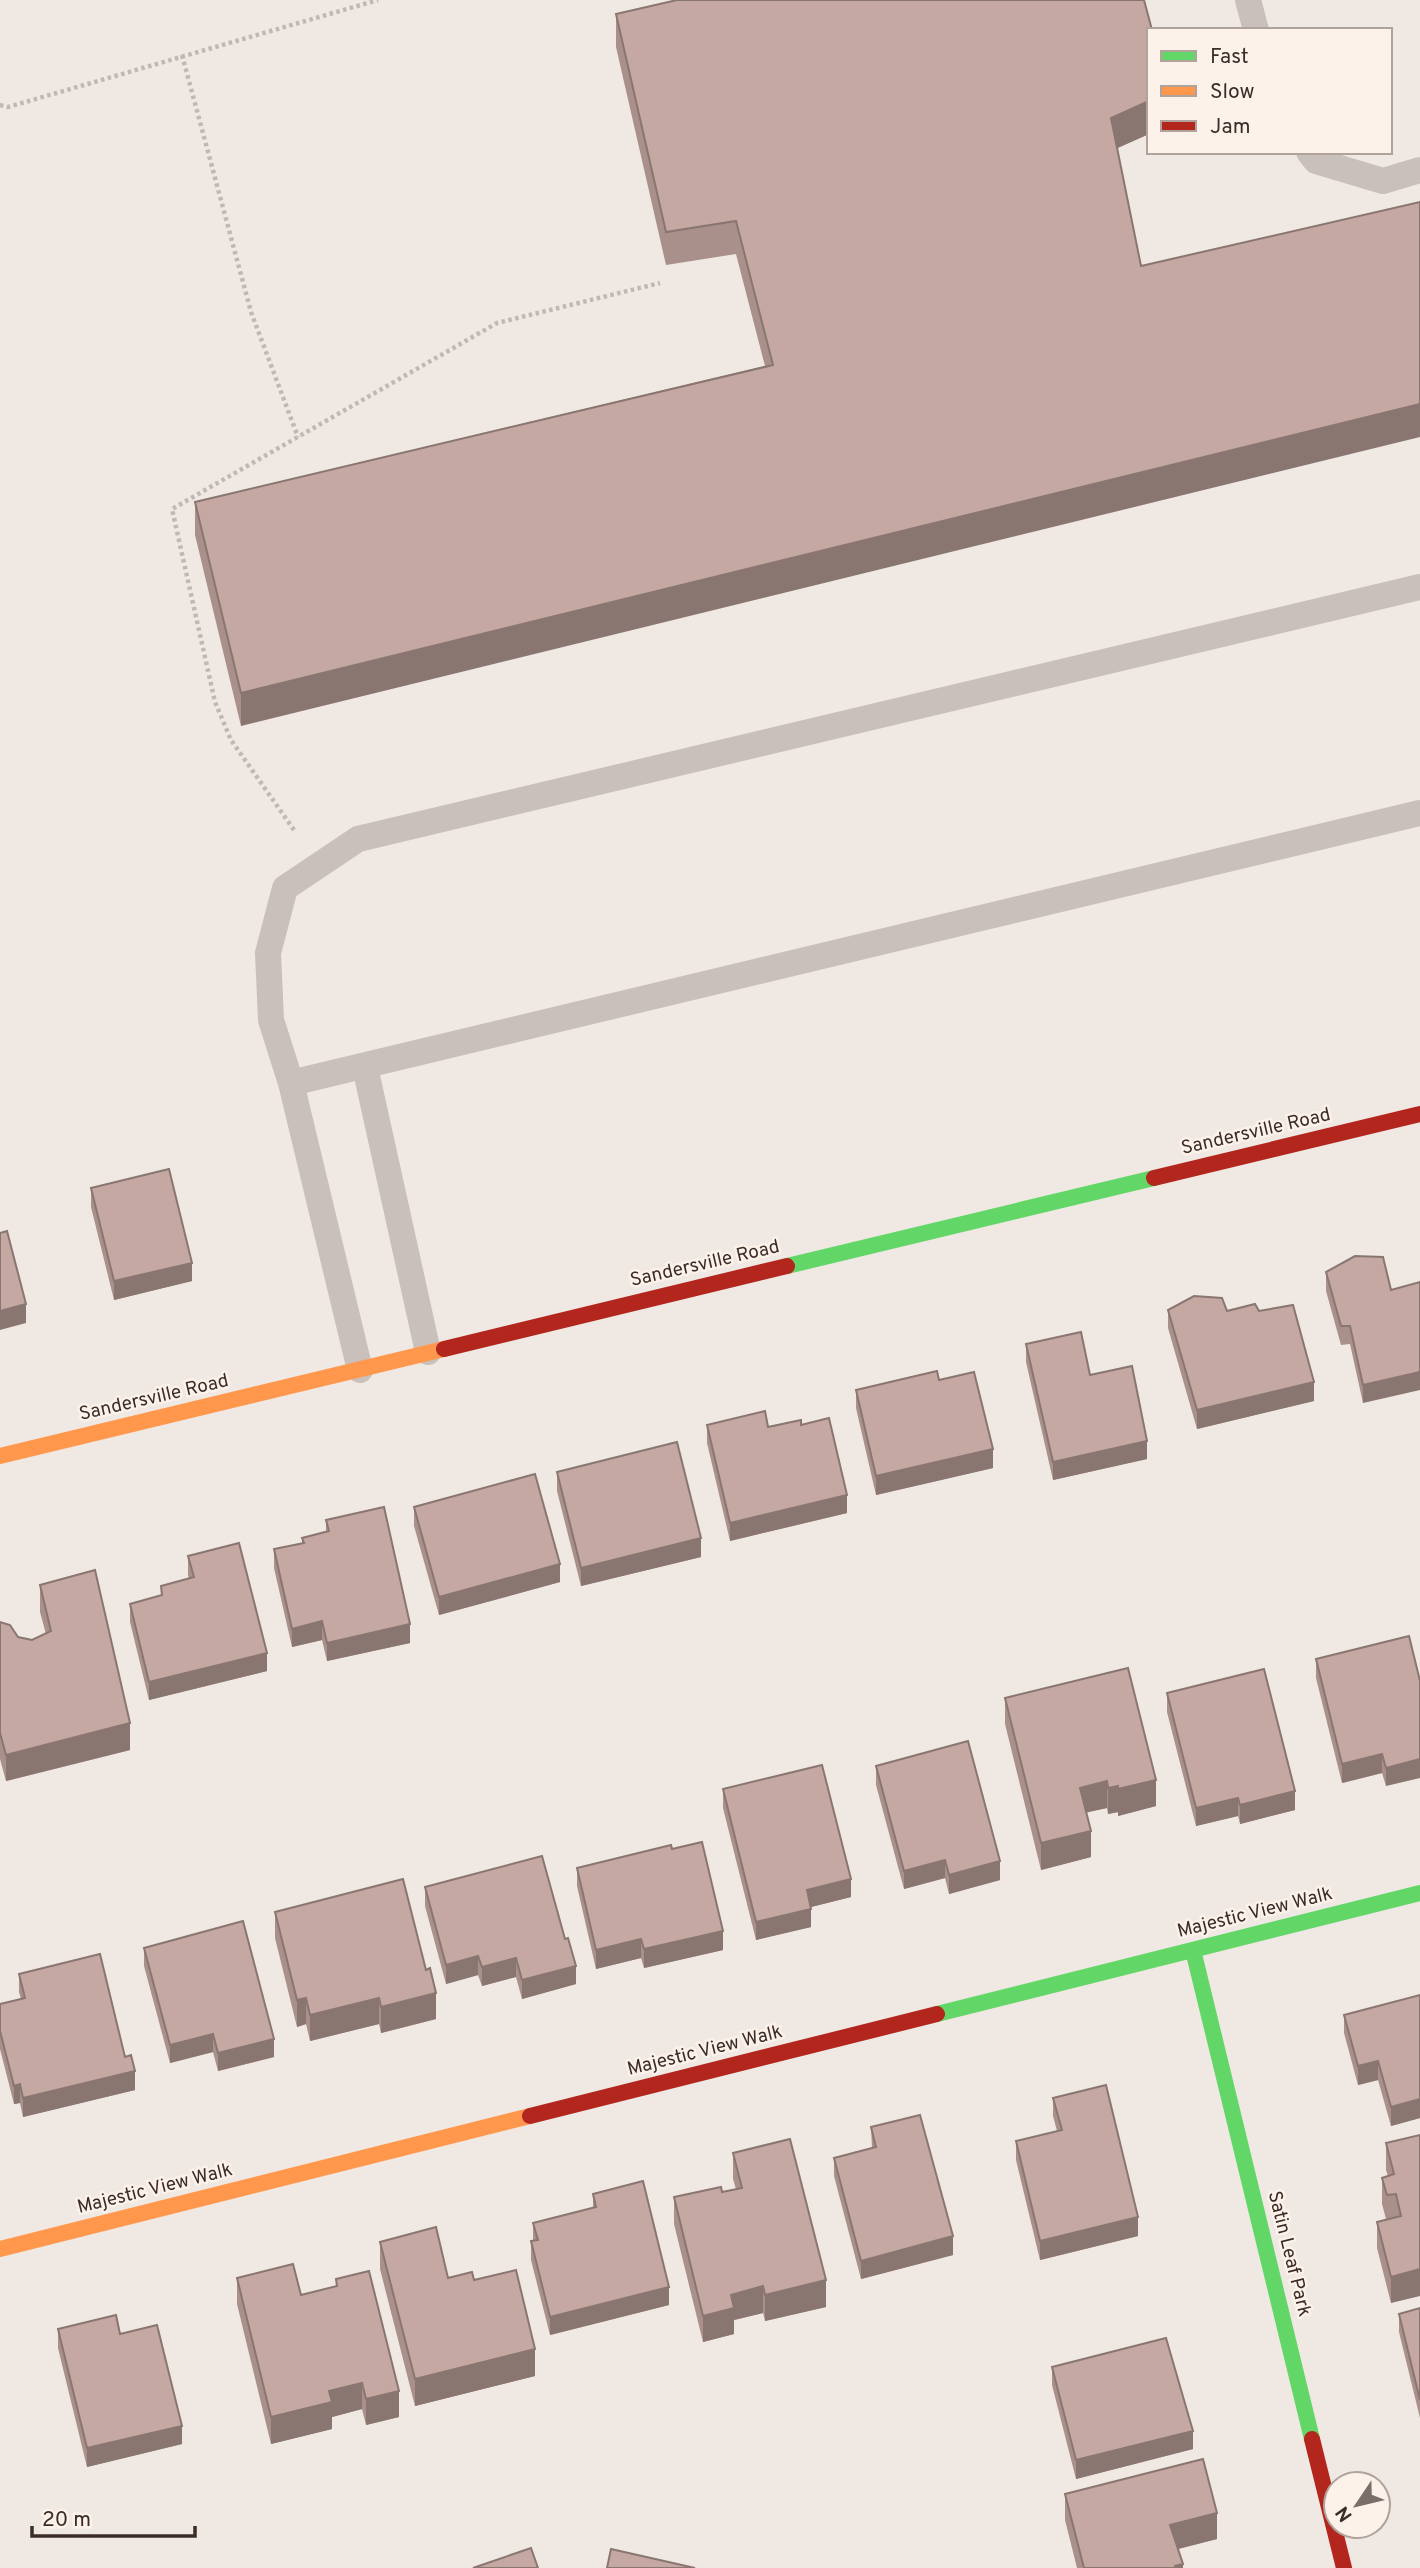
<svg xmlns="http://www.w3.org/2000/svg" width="1420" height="2568" viewBox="0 0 1420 2568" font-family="Overpass,sans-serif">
	<rect width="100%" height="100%" fill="#efe8e3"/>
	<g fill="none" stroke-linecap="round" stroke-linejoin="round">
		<path stroke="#c2b8b3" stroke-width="4.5" stroke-dasharray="3.5 3.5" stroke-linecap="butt" d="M182,55L251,312L298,437
			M0,105L8,107L378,0
			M294,830L231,740L215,702L172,509L497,323L660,283"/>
		<path stroke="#c9c0bb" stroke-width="26" d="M1248,0L1256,30
			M1309,152L1316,161L1383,181L1420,170
			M365,1067L428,1352
			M291,1083L1420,813
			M360,1370L291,1083L271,1020L268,953L285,888L358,839L1420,587"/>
		<path stroke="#63d668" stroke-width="16" d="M787,1266L1154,1178
			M1193,1950L1312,2439
			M937,2014L1420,1893"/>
		<path stroke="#ff974d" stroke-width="16" d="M0,1456L444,1349
			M0,2249L530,2116"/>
		<path stroke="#b3261e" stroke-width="16" d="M1154,1178L1420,1114
			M444,1349L787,1266
			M530,2116L937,2014
			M1312,2439L1344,2568"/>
	</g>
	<path fill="#a9908b" d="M616,14L1149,30V134L1117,148L241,726L195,535V502L765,366L736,254L666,265L616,47Z
		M91,1188L192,1281L114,1300L91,1207Z
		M1383,1257L1363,1403L1350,1344L1341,1345L1326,1291V1272Z
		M1168,1310L1227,1311L1314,1401L1197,1429L1168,1328Z
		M1026,1344L1090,1375L1147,1459L1053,1480L1026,1362Z
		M939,1380L993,1468L876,1495L856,1408V1390Z
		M707,1425L768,1427L801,1425L847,1513L730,1541L707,1443Z
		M557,1472L701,1557L581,1586L557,1491Z
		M414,1507L560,1582L439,1615L414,1526Z
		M326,1520L410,1643L327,1661L322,1640L292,1647L274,1568V1549L302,1543V1538L326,1532Z
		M188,1556L267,1671L149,1700L130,1622V1604L161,1596V1586L189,1579L188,1575Z
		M40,1585L130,1750L6,1781L0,1759V1622L18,1637L32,1640L46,1634L40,1612Z
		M1409,1636L1386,1786L1382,1773L1342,1783L1316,1678V1659Z
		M1167,1693L1295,1810L1240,1824L1238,1816L1196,1826L1167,1712Z
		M1005,1698L1156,1806L1118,1816V1812L1108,1814L1107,1808L1086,1812L1091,1857L1041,1870L1005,1724Z
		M876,1766L1000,1880L949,1894L945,1878L904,1889L876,1785Z
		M723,1789L851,1897L811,1907V1927L756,1940L723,1808Z
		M672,1849L723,1950L644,1968L641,1958L596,1969L577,1886V1868Z
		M425,1887L576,1984L522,1999L516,1977L482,1986L478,1975L446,1984L425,1906Z
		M275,1912L436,2019L381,2033L379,2024L310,2041L306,2024L297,2027L275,1938Z
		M144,1948L274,2057L218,2071L213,2052L170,2063L144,1966Z
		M19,1974L125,2057L135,2090L23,2117L20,2103L14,2104L0,2049V2004L21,1999L19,1992Z
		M1420,1995V2118L1391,2126L1378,2080L1358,2085L1344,2033V2015Z
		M1053,2098L1138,2236L1040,2260L1016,2160V2141L1057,2131L1053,2116Z
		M871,2127L953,2255L861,2279L834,2176V2158L872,2148Z
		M1420,2135L1391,2303L1377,2248V2222L1386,2219L1382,2204V2178L1388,2176L1386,2170V2143Z
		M733,2153L826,2307L765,2321L763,2313L734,2320V2334L703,2342L674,2224V2197L722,2192L736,2189L733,2179Z
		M593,2194L669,2305L550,2335L531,2260V2241H533V2223L593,2208Z
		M380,2242L448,2278L474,2280L535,2376L415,2406L380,2269Z
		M237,2278L301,2295L336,2286V2279L399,2417L366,2425L362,2409L332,2417V2429L271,2444L237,2304Z
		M1420,2308V2418L1399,2332V2314Z
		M58,2329L120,2334L182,2444L87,2467L58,2348Z
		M1052,2367L1193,2449L1076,2479L1052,2385Z
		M1065,2494L1217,2539L1178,2549L1183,2568H1077L1065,2520Z"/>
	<path fill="#8a7671" d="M1149,101V134L1111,151V118Z
		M1420,404V437L241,726V693Z
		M192,1263V1281L114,1300V1281Z
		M26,1304V1323L0,1330V1311Z
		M1420,1372V1390L1363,1403V1385Z
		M1314,1382V1401L1197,1429V1410Z
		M1147,1441V1459L1053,1480V1462Z
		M993,1449V1468L876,1495V1476Z
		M847,1495V1513L730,1541V1523Z
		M701,1538V1557L581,1586V1568Z
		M560,1564V1582L439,1615V1597Z
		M322,1621V1640L292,1647V1629Z
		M410,1624V1643L327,1661V1643Z
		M267,1653V1671L149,1700V1682Z
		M130,1723V1750L6,1781V1755Z
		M1382,1754V1773L1342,1783V1764Z
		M1420,1759V1778L1386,1786V1768Z
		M1156,1780V1806L1118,1816V1789Z
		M1107,1781V1808L1080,1814V1788Z
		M1118,1786V1812L1108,1814V1788Z
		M1295,1791V1810L1240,1824V1805Z
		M1238,1798V1816L1196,1826V1808Z
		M1091,1831V1857L1041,1870V1843Z
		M945,1860V1878L904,1889V1871Z
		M1000,1861V1880L949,1894V1875Z
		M851,1879V1897L807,1908V1890Z
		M811,1909V1927L756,1940V1922Z
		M723,1931V1950L644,1968V1949Z
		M641,1939V1958L596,1969V1950Z
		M478,1956V1975L446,1984V1965Z
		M516,1958V1977L482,1986V1967Z
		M576,1966V1984L522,1999V1980Z
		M436,1993V2019L381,2033V2007Z
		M306,1998V2024L297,2027V2000Z
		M379,1998V2024L310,2041V2015Z
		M213,2034V2052L170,2063V2045Z
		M274,2039V2057L218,2071V2053Z
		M1378,2061V2080L1358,2085V2066Z
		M135,2071V2090L23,2117V2098Z
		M20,2084V2103L14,2104V2086Z
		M1420,2099V2118L1391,2126V2107Z
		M1138,2217V2236L1040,2260V2241Z
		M953,2236V2255L861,2279V2261Z
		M1420,2269V2296L1391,2303V2277Z
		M826,2280V2307L765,2321V2295Z
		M763,2286V2313L734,2320V2334L703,2342V2316L731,2295Z
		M669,2287V2305L550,2335V2317Z
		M535,2349V2376L415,2406V2379Z
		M362,2383V2409L332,2417V2429L271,2444V2417L329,2391Z
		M399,2391V2417L366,2425V2399Z
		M182,2426V2444L87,2467V2448Z
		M1193,2431V2449L1076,2479V2460Z
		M1217,2513V2539L1170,2551V2525Z
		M1183,2564V2568H1175V2566Z"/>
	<path fill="#c5a8a2" stroke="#8a7671" stroke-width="2" d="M677,0H1144L1152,30H1149V101L1111,118L1141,266L1420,202V404L241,693L195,502L773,365L736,221L666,232L616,14Z
		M169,1169L192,1263L114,1281L91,1188Z
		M7,1231L26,1304L0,1311V1233Z
		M1355,1256L1383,1257L1391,1290L1420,1282V1372L1363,1385L1350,1326H1341L1326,1272Z
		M1194,1296L1222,1298L1227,1311L1255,1304L1259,1311L1293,1305L1314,1382L1197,1410L1168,1310Z
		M1081,1332L1090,1375L1132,1366L1147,1441L1053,1462L1026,1344Z
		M937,1371L939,1380L974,1372L993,1449L876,1476L856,1390Z
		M765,1411L768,1427L801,1420V1425L829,1418L847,1495L730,1523L707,1425Z
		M677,1442L701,1538L581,1568L557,1472Z
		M535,1474L560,1564L439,1597L414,1507Z
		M384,1507L410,1624L327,1643L322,1621L292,1629L274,1549L304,1543L302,1538L329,1531L326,1520Z
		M239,1543L267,1653L149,1682L130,1604L162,1595L161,1586L194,1577L188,1556Z
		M95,1570L130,1723L6,1755L0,1733V1622L10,1625L18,1637L32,1640L51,1631L40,1585Z
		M1409,1636L1420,1681V1759L1386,1768L1382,1754L1342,1764L1316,1659Z
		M1128,1668L1156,1780L1118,1789V1786L1108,1788L1107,1781L1080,1788L1091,1831L1041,1843L1005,1698Z
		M1264,1669L1295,1791L1240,1805L1238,1798L1196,1808L1167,1693Z
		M968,1741L1000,1861L949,1875L945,1860L904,1871L876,1766Z
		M822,1765L851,1879L807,1890L811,1909L756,1922L723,1789Z
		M702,1842L723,1931L644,1949L641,1939L596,1950L577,1868L671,1845L672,1849Z
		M542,1856L565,1939L568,1938L576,1966L522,1980L516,1958L482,1967L478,1956L446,1965L425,1887Z
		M403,1879L426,1970L430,1968L436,1993L381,2007L379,1998L310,2015L306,1998L297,2000L275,1912Z
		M243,1921L274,2039L218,2053L213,2034L170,2045L144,1948Z
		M100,1954L125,2057L131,2055L135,2071L23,2098L20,2084L14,2086L0,2031V2004L25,1998L19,1974Z
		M1420,1995V2099L1391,2107L1378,2061L1358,2066L1344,2015Z
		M1106,2085L1138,2217L1040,2241L1016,2141L1062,2130L1053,2098Z
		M920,2115L953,2236L861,2261L834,2158L876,2147L871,2127Z
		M1420,2135V2269L1391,2277L1377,2222L1401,2216L1396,2194L1387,2195L1382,2178L1394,2174L1386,2143Z
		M790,2139L826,2280L765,2295L763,2286L731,2295L734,2308L703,2316L674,2197L721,2187L722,2192L742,2188L733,2153Z
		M643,2181L669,2287L550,2317L531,2241L538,2240L533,2223L596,2207L593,2194Z
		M436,2227L448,2278L472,2272L474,2280L516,2270L535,2349L415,2379L380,2242Z
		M293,2264L301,2295L337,2286L336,2279L369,2271L399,2391L366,2399L362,2383L329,2391L332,2402L271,2417L237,2278Z
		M1420,2308V2400L1399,2314Z
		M116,2315L120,2334L157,2325L182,2426L87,2448L58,2329Z
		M1166,2338L1193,2431L1076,2460L1052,2367Z
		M1203,2459L1217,2513L1170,2525L1183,2564L1175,2566L1176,2568H1084L1065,2494Z
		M531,2548L538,2568H473Z
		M611,2549L695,2568H607Z"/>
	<g text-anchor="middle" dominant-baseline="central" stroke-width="5" stroke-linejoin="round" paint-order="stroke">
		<g font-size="19" fill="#3b2c28" stroke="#fcf2ea">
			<text transform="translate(1256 1132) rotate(-13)">Sandersville Road</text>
			<text transform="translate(705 1264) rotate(-13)">Sandersville Road</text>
			<text transform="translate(154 1398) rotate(-13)">Sandersville Road</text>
			<text transform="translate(1255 1913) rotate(-14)">Majestic View Walk</text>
			<text transform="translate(705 2051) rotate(-14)">Majestic View Walk</text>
			<text transform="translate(155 2189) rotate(-14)">Majestic View Walk</text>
			<text transform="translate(1289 2254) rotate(76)">Satin Leaf Park</text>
		</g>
	</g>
	<rect x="1147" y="28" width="245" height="126" fill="#fcf2ea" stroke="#afa39c" stroke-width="2"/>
	<rect x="1161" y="51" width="35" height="10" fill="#63d668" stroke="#afa39c" stroke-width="2"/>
	<text x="1210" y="63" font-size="21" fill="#3b2c28">Fast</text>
	<rect x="1161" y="86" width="35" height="10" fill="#ff974d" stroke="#afa39c" stroke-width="2"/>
	<text x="1210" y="98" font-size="21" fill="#3b2c28">Slow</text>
	<rect x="1161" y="121" width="35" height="10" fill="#b3261e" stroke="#afa39c" stroke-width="2"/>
	<text x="1210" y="133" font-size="21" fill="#3b2c28">Jam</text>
	<g transform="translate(1357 2505) rotate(235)"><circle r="33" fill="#fcf2ea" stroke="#afa39c" stroke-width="2"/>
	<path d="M0-5L12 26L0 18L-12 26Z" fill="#7a6e69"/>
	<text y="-10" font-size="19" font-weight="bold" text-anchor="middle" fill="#3b2c28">N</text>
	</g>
	<path d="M32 2526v10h163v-10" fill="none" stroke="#3b2c28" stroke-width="3.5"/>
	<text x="42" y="2526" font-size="21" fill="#3b2c28" stroke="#fcf2ea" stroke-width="5" paint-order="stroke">20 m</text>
</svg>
